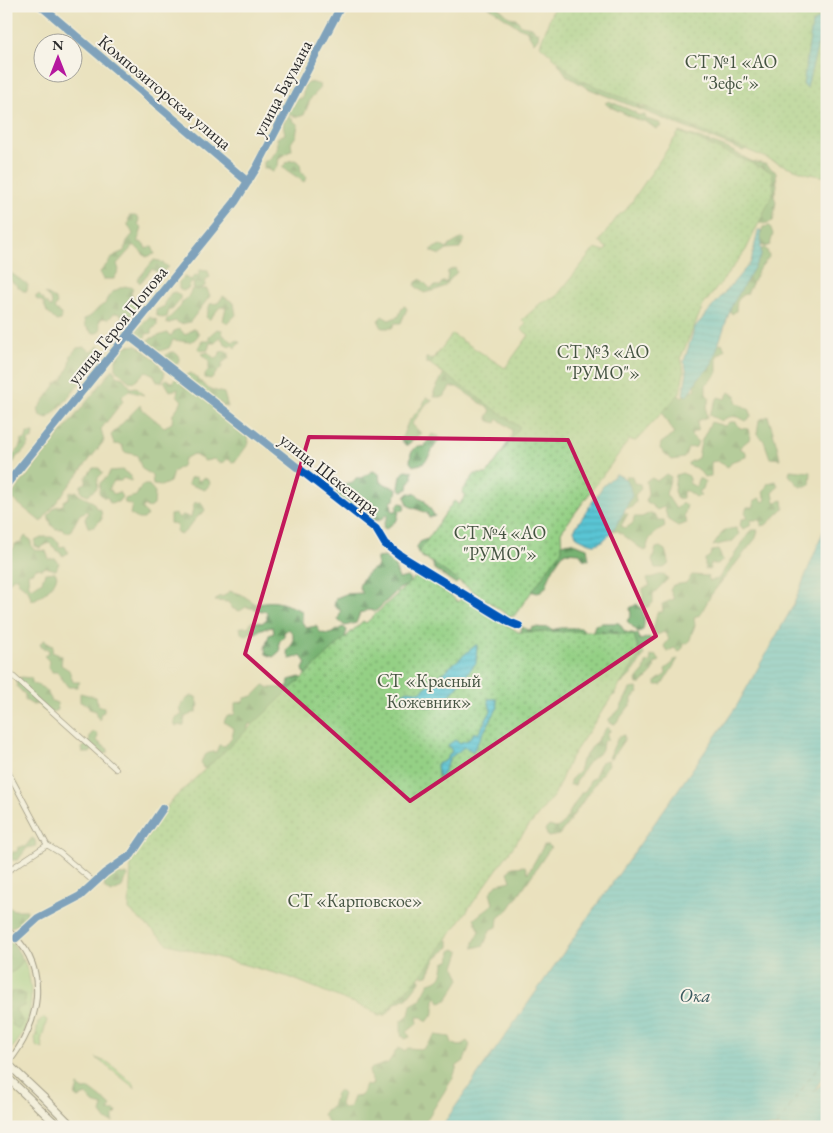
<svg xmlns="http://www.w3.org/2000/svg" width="833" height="1133" viewBox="0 0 833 1133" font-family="'EB Garamond',serif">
	<defs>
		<pattern id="forest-firs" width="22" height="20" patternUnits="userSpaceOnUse" patternTransform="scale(1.25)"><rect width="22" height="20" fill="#77b272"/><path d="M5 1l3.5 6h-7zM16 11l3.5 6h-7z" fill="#62915e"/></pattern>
		<pattern id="garden-dots" width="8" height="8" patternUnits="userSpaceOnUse" patternTransform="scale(1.25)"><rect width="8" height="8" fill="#94d085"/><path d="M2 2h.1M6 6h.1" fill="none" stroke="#79a96d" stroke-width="1.8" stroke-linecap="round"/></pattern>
		<pattern id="water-rules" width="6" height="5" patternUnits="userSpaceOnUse" patternTransform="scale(1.25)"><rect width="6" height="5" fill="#5ac5d4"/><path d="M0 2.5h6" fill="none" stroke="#4ea9b6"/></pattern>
	</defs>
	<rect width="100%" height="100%" fill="#f7f3e8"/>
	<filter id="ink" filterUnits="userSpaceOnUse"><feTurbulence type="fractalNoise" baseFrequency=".02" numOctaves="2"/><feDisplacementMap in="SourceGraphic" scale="10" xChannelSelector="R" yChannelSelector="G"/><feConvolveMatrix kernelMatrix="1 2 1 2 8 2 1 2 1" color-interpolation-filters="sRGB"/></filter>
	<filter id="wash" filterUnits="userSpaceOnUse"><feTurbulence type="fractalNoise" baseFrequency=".0096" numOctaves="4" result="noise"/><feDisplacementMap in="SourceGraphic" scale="20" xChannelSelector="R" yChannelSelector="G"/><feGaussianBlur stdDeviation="1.12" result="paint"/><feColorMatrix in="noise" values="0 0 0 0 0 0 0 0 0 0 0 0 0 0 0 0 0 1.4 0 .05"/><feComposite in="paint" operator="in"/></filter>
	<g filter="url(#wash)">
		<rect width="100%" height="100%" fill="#eae1be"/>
		<path fill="#94d085" stroke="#607e58" d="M23,959C36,986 34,1027 11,1049L6,1041V974C15,972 20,967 23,959Z
			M43,1018L47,1020L41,1041L43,1049L36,1046L35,1036L38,1035H36L38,1022Z
			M96,1058L109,1063L134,1084L135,1088Z"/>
		<path fill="url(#forest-firs)" stroke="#516e4e" d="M488,6H497L509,17L516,18L521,25L532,27L536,32H539L538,38L534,43L526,30L518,27Z
			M560,60L637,102L642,108H651L746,149L743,151L587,88L567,76L558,63Z
			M311,82L320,85L319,90L311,98L304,115L297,117L287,114L297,99L302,98L305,84Z
			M609,101L635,112L637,115H645L646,119L660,123L662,126L656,129L645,121H640L608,106L605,103Z
			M289,116L298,125L296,136L291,143L292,150L279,158L278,166L273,172L264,168V162C274,156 280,151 277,138L285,134L283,124Z
			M682,132L727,148L751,161L765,164L776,172L777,186L774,196L776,202L773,221L764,224L756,220L678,134Z
			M295,160L300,163L301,171L307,178L304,182L282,167L288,161Z
			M129,216H135L139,218L138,224L142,228L138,241L144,244L146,249L152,246L155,254L146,257L134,245L117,264L119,270L114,279H103L100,272L115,255L124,251L127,241L133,234L128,225Z
			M770,226L773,234L770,245L765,247L761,245L760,236L763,227Z
			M462,238L465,240L459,249L447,250L440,255L432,252V249L440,245L447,249L450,245Z
			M764,248L767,250L769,257L759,269L747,294L742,295L737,302L736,311L732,314L729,310L758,251Z
			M154,260L160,261L168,267L160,274L152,269L140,283L137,280Z
			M455,268L457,272C441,289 448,287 424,293L415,286L416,282L421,279L431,289L434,286H440L442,282H447L448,271Z
			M200,270L208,271L210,277L206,280L205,286L197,290L193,287L194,283H190L189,288L183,291L179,289V282L184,277L191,280L195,275L198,276Z
			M8,271L28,285L27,291H23L8,278Z
			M125,286L133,288L131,294L138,306L128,320L122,318L121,314L114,313L109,319L102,318L99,322L101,328L98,333H92L85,326L84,319C94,317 96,307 105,304C108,293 115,290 125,286Z
			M192,289H207L210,296L190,322L181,324L175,321L167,324L166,321L181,306L182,302L188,297Z
			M175,292L180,295V300L172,310H169L167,317L162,318L156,315V310L165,306V302L171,293Z
			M45,293L55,299L57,303L54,309L61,314V320L56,321L47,312L43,302L36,299V296L39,295L51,308L52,302Z
			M223,296L234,303L236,315L227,324L223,320L226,307H220L209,320L206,317L210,304L218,303Z
			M405,306L407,309L401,323H395L392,328H382L378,320L382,316L389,320L399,316L402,307Z
			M149,317L157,320V326L152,329V333L146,334L145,339L141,340L138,338L137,330Z
			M180,329L185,335L193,329H196L199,334C192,346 185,341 173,340L169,348L160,351L147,344L149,339L167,333L171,336L174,331Z
			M217,329L222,330L223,335L233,342L238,340L240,343L235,348L232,345L229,346L224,343L220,336L215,343H210L208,350L200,351L198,348L202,341H209V336Z
			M722,343L725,350L717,356V374L706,385V394L710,398L706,408L707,417L697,421L698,430L690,434L698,442L696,447L688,448L684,458L672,460L660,449L661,443L674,434C671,424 664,421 661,409L675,392L681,397L696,389L694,381L715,346Z
			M99,345L103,351L99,356L94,357C85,379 67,402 48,418L40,416L38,409L56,384L63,379L70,365L71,355L77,348L84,347L92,352Z
			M137,345L157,361L165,373L162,382H157L154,375L146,371L136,381L130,382L116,370V358L126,346Z
			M226,351L229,353V358L222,363V367L211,379L205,378V374L209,369V361L201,354L208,352L214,358L219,357L220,352Z
			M165 359a7 7 0 1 1 14 0a7 7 0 1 1-14 0Z
			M436,354H441L524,428L503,454V450L511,438L512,430L498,419L496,423L489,421L487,417L491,410L457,387H450L444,397H434V392L445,371L440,365L426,363V358L433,359Z
			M113,369L117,376L123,378L131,388L136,387L144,395L129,391L122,396L123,401L101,429L104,441L41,522L10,497Z
			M191,373L209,389L224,393L228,407L223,406L221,403L214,402L209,394H204L184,376Z
			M166,379L172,382L175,379L181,380L184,387C197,387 219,406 223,419L234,422L237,431L248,437L249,443L236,461L232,462L228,459L220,464L214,459L205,461L193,454L184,459L182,466L173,472L170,482L161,486L153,485L152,475L142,469L137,455L124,452L122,445L114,444L111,435L140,405L142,409L164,427L172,423L173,414L182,401L177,395L178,389L170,391L164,381Z
			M729,392L736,395V402L750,410L751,417L746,421C735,415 731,415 721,421L709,415L718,397L725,399Z
			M426,397L433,400L427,403L412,424L421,433L406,446L401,440L408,422L423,405Z
			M768,416C772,429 778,447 780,459L770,458L764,441L757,434L759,420Z
			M711,422L725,426L729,422H736L740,428L748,429L751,438L739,448L746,452V457L733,461L728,467L717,461L711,462V476L704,477L698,469L688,465V463L698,458L701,442Z
			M27,433H34L33,439L28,441L29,445L21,454L17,456L14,462L9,461L10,456C17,453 20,448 21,441L26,439Z
			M432,434L439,436V441C432,447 429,461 421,464C418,465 415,465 413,466L410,462L411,453L417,446L424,447Z
			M93,468H99L103,473L98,478L97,488L88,495L81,492V485L86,483V477Z
			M122,470L131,476V481L123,478L121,481H114L108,490H111L113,494L119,492L122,497L118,502L110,503L108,498L103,497L99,493L100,483L108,476L110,471Z
			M406,470L412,471V479L409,483L408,489L402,491L399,488L401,476Z
			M790,470L811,472L810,485L800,487L789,475Z
			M373,471L379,474L380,482L397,489L395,499L391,502L392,511H397V506L400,503L405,504L404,510L399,511L397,520L386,529L383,527L388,515H386L381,520L369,521L336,495V490L341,485L353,482L356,478H361Z
			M682,473L689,476V483L696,487L698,479H701L705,482L703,489L698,492L701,496L695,497L687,491H683V498L677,499L674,491L676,475Z
			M666,474L671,477L666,494L676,509L682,503L687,505L684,517L687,523L678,526L668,520L664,507L657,510L646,501L648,493L646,481L652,478L657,481Z
			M626,476H632L634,483L640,484L641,489L635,495L636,502L631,508H623Z
			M196,477L199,481L204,478L209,480L210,484L205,490L188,484L190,478Z
			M776,481L778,486L773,492L775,502L783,500L784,508L766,525L761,526V520H751L750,526L743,529L740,525L742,519L748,518L745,512L747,507H754V501L759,498L764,502L766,499L763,493L768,483Z
			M142,485H149L155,492L154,505L150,508L144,506L142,509L147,515L144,519H138L130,514L132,505L125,503L124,499L136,496Z
			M77,491L79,495L93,502L96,508L101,510L102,519L94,527H88L85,519L88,513L87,511L80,514L70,532H64L63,529H56L52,526L48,516L55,507L63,505L64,501L69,498V493Z
			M409,493L417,494L420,499L424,500L435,516L429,518L427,513L409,506L405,497Z
			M201,502L205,510L203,513C194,517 190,530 180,535L176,531L177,526L170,523V515L176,514L179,518L183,515L191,518L194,503Z
			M622,512L628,514L621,526L626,528L633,523L634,517H642L650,513L657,517V521H664L665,527C655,533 647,537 647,550L644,551L618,531L610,530Z
			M736,528L739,534L733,541L713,546L724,530Z
			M751,530H758L756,538L711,595L700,615L694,617L695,625L689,642L684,644L683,648L679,652L674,648L667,652L664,646L669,639L664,632L657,635L653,631L657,612H663L662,604L674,599L670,590L673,585L686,583L692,575L707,576L710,581L718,579Z
			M25,536L31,540V544L34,550L46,551L49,559H56L59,563L56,570L45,567L42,569L36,568L33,572L28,573L29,586L32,588L42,581L45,573L55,572L57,576C53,588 44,594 34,600L31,599L28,590L18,582L17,577L13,578L6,586V554L14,548L15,544L21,543Z
			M43,537H52L59,542V547L65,546L68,553L63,556L49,543L40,548L35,546V541Z
			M428,539L460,580L456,584L434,569L432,560C423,559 419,556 416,548L421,541Z
			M570,542L587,548L589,560L583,559L580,553L565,552C559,558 547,577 547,586L538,593L530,591L558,545Z
			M660,547L665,550L669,564L664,568H655L652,561L656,548Z
			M718,550L723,560L718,565L711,563L710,570L705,569V559L709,557L712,551Z
			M385,557L395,567L399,579L407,577L410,579L408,585L399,589L376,611L369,610L360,613L356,623L345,626L338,620L341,611L334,606L336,598L346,594L363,593L359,588C360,579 369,570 377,567V558Z
			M659,575H665L668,579L653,594V603L646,608L643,602V588L650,586L647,579Z
			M229,591L241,594L256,604C276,598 284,604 302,611V622L306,628L316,626L321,633L330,634L343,627L347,630L343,644L306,677L303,669L306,663L301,656L290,659L287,651L293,643V634L289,629L284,632V637L279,642L280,651L273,657L266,654L265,648L269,635L274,633L273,627L261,629L256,633L250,632L247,636L241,633L240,627H248L252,621L262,623L267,619V612L246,607L240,611L233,609L228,602L215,601L218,597L224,596Z
			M637,604C645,611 645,620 643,630L638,632L627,621L631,615L630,608Z
			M602,623H619L625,632L638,634L640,640L649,637L651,640L642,649L644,655C636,669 629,680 615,688V695L607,697L621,641L617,632L607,634L602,631L597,634L593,631L595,625Z
			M522,627L529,630L534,627L549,628L551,630L560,628H582L584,630L579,636L528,639L521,631Z
			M44,640L53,645L52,652L62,656L61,665L69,670L73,682H80L77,687H68L57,672H52L48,667L49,661L44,656L49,653L48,649L42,648L40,644Z
			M656,655L660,661L655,663L653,672L641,684H637L636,680L644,671L646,663L650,662L651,656Z
			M678,659L662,685H656V681L666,674L665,669L673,663L674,660Z
			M21,677L31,678L33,684C44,686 47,691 52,701L57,703L58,710L50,713L42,709L39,704L33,705L25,700V695L17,687L16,681Z
			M300,677L304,681L256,725L249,724L244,736L211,768H203L201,763C203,755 207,752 216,752L219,745L225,746L232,737L234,729L224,722L226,717L235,714V703L243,702L245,698L253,696L264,685L270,688L288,687L289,680Z
			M637,688L639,693L632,698V703L615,724L609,723V719L620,709L630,689Z
			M80,693L96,697L98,705L104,707V712L100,714V720L96,716V711L89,709L88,705L80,702Z
			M191,696L196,697L199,705L196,712L185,717L184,725L176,726L174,723L176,717L182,715L180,709L185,700Z
			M607,727L611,730L607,734L608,739L603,742L602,750C599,754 596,755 593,758C588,761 577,779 575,785H570V780L579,771L582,760Z
			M94,731L98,735L97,741L108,749V753L104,754L95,747L90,753H83L82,748L89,743L90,735Z
			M624,735V740L611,759L608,758L619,736Z
			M607,760L608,765L566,826L559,835L548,837L545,830L549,826L556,828L562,825L581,793L586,790L590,780L594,778L601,762Z
			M32,838L35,840L36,846L27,848L18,860H11L12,852H17L18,847H25Z
			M544,845H549L551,847L509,909L498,918L497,927L490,930L484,945L474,948V942L480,931L474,919L493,904L490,893L497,884L511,881L508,872L512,867L525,866L528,873Z
			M113,871L122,875L127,874L128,877L124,881L122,888L111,893L104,888L105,884L101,881L106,874Z
			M6,906L14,910H27L26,922L11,927L6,924Z
			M9,936L22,958C20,967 16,972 7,973L6,938Z
			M444,939L449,941V947L436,958L428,975L423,976L421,970Z
			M455,949L460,952L455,967L460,979L447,1000L440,1002L437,997L434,1000V1013L427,1022L422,1017H417L418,1023L407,1032L410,1037L405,1039L401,1035V1021L409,1015L411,1005L420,1000L429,983C441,980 443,975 444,963L450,960L451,951Z
			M409,973L421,980L407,998L396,1003L386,1015L378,1016L373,1008Z
			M11,992H20L26,995L24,1006L15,1009L23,1022L19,1029L12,1025L11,1019L6,1014Z
			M436,1035L450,1037L452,1043L459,1046L467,1041L470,1045L464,1061L457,1066L453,1078L422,1127H316L318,1124L326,1126L329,1123L323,1115L325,1110L332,1107L336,1093L340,1091L343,1094L340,1104L342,1108H349L353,1097L361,1096L365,1085L370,1086L373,1083L369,1072L372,1068L388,1063L398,1048L404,1051L408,1048L423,1049Z
			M78,1086L84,1090L90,1089C98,1095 105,1100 111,1106L108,1111H116L117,1113L113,1117V1122L107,1121L101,1113L103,1106L93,1103L86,1095L79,1098L75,1096Z"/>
		<path fill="url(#garden-dots)" stroke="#607e58" d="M554,6H827V177L809,174L783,165L578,79L540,45Z
			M679,132L772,172L774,191L746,250L703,306L681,357L684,372L680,393L636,441L629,440L561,532L562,550L514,616H509L418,553L454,501L459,505L466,495L462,492L475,474H487L520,427L430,364L452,334L505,368L529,335L521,329L526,324L522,320L543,301L555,298L595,248L605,251L607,248L599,242L618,216L626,210Z
			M422,571L458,602L463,597L518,632L588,631L634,635L640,655L570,759L555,794L518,840L421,975L382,1015L289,977L168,944L129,910L131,860L171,801L363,621L366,623Z"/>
		<path fill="url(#water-rules)" stroke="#427880" d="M818,19L824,20L807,88L803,85L812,24Z
			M758,230H761V256L732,305L711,366L698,379L687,396L683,394L687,373L684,361L695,327L751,262Z
			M616,474C628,478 630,485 632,496C625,509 611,542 595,544C590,544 581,539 577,537L574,530L603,486Z
			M827,522V1072L813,1092L827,1080V1127H441L736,707L793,606Z
			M477,644L476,663C468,671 464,680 456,688C450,696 440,702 431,707L406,700L402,693L409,690L420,692Z
			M488,699H496L498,707L473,751L464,747L450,758L441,777L438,776L437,764L445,761L452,751L448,745L455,740L459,743L468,740L475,732L478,734L491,711Z"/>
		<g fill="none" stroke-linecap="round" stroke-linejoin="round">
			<path stroke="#39595e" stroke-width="1" stroke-dasharray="6 5" stroke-linecap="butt" d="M776,1127L827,1053"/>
		</g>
	</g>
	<g filter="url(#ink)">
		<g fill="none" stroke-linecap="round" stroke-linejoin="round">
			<defs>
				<path id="minor" d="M41,6L248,182
					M128,335L376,529L385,544L401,556L509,622L519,626
					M6,670L116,769
					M6,768L47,845
					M47,845L60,853L94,882
					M6,872L47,845
					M16,938L38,918L80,896L105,873L131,855L163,808"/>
				<path id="tertiary" d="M6,485L235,202L257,167L341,6
					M6,929C53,966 40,1025 7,1064"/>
				<path id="primary" d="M6,1076L59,1127
					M44,1098L73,1127"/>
			</defs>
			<use href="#minor" stroke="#484641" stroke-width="6"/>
			<use href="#tertiary" stroke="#484641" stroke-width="7"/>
			<use href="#primary" stroke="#484641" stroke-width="9"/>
			<use href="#minor" stroke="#fff" stroke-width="4.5"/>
			<use href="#tertiary" stroke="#fff" stroke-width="5"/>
			<use href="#primary" stroke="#fff" stroke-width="7"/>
			<defs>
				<path id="primary-bridge" d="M6,1062L44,1098"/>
			</defs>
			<use href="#primary-bridge" stroke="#484641" stroke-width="9" stroke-linecap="butt"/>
			<use href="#primary-bridge" stroke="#fff" stroke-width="7"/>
			<defs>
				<path id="cycleway" d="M41,6L248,182
					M128,335L376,529L385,544L401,556L509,622L519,626
					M6,485L235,202L257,167L341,6
					M16,938L38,918L80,896L105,873L131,855L163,808"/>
			</defs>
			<use href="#cycleway" stroke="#f7f3e8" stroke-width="11"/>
			<use href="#cycleway" stroke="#0057b8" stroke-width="8"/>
		</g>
	</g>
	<path d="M0 0H833V1133H0ZM309,437L568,440L656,636L410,801L245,654Z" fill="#eae1be" fill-opacity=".55" fill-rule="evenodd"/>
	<path fill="none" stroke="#c2185b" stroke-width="4" stroke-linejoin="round" d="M309,437L568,440L656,636L410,801L245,654Z"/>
	<g text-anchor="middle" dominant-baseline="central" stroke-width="4" stroke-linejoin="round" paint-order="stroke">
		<g font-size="18" fill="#455442" stroke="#f7f3e8">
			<text x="731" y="61">СТ №1 «АО<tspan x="731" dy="21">"Зефс"»</tspan></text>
			<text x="603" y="351">СТ №3 «АО<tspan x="603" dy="21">"РУМО"»</tspan></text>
			<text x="500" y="532">СТ №4 «АО<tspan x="500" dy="21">"РУМО"»</tspan></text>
			<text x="429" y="680">СТ «Красный<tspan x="429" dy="21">Кожевник»</tspan></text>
			<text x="355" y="900">СТ «Карповское»</text>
		</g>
		<g font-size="18" fill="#2b2b2b" stroke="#f7f3e8">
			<text transform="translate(282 88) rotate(-62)">улица Баумана</text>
			<text transform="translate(165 92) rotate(40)">Композиторская улица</text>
			<text transform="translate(117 325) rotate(-51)">улица Героя Попова</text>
			<text transform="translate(330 474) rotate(38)">улица Шекспира</text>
		</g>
		<g font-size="19" font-style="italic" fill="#39595e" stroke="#f7f3e8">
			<text x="695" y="995">Ока</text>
		</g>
	</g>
	<rect width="833" height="1133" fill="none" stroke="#f7f3e8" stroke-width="25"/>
	<g transform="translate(58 58)"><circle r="24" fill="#f7f3e8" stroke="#a5a39c"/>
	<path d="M0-4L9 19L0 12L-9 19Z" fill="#b5179e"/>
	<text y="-8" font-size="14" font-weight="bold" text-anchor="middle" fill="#2b2b2b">N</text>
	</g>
</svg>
